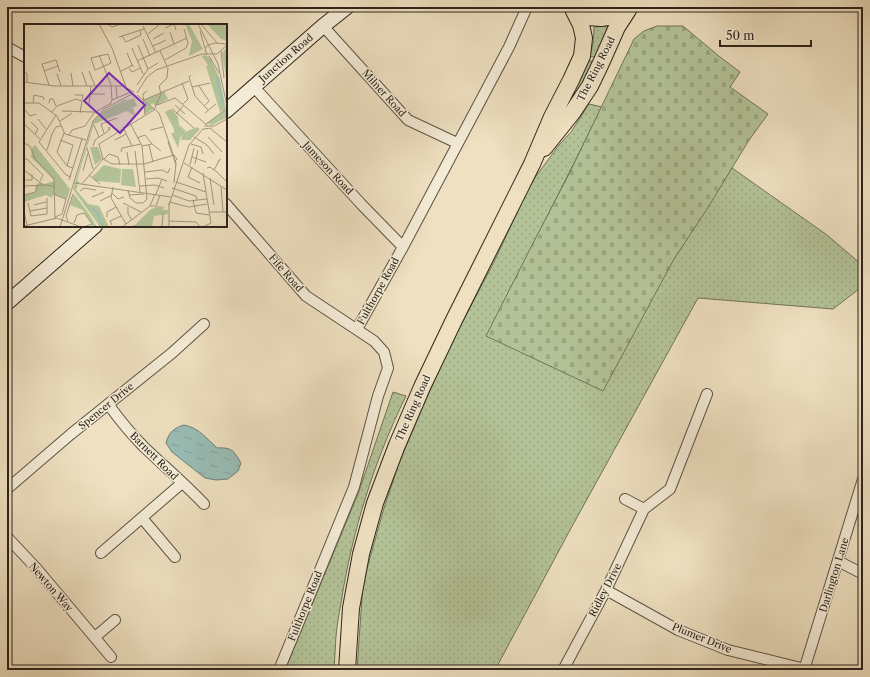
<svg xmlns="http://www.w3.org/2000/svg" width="870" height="677" viewBox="0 0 870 677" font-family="'Libre Caslon Text',serif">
	<defs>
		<pattern id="grass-dots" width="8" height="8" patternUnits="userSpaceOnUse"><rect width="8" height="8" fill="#b3c397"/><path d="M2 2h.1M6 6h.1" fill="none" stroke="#9aa782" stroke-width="1.8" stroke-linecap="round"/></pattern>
		<pattern id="cemetery-stones" width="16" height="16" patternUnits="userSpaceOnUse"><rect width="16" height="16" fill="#b3c397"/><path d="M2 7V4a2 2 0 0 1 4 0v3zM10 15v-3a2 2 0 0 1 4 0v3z" fill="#9aa782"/></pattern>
		<pattern id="water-ripples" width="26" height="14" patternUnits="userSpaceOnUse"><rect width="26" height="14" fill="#99bdb6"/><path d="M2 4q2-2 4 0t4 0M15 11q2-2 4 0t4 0" fill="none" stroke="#84a29c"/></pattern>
	</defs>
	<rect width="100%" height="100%" fill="#eee0c0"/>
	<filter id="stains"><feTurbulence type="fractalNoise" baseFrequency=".005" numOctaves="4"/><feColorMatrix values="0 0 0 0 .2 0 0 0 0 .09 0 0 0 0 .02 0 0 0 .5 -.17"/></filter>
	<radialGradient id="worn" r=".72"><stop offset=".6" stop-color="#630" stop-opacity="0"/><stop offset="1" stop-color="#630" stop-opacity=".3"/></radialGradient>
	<path fill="url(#grass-dots)" stroke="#707459" d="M610,26L597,58L590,56C593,46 594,37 594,27Z
		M588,60L594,62L590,72L572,99L571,98Z
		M589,104L602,107C564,184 525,259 487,336L674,259L732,168L827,235L861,264L863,286L833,309L698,298L570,530L495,670H357L363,583L384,508L399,463L446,353L494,262L531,183L559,145L571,132Z
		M393,392L406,396C374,461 352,532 341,603C339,614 337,625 336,636C335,647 335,659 334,670H285L358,494Z"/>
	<path fill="url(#cemetery-stones)" stroke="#707459" d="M657,26H683L720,57L740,72L730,87L768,114L749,140L707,209L674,259L603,391L486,336L529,251L570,172L634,39L644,31Z"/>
	<path fill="url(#water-ripples)" stroke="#6e8078" d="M184,425C199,428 206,438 217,448C232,447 234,451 241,463L238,471L228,479L216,480L205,478L172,452L166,443C169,432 174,428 184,425Z"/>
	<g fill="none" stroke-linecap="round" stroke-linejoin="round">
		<defs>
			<path id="street" d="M323,26L408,120L457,143
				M7,47L25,57
				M254,87L362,205L403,247
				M226,204L306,296L374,341L384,352L388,368L378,396L354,487L279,670
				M357,329L403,247L509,47L527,7
				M108,404C119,419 131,434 144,447C164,466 185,484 204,504
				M7,489L71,434L172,353L204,324
				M625,499L644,509L670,489L707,394
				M142,518L175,557
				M7,537L37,569L111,657
				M101,553L182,483
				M838,561L863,574
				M606,590L678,630L728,650L805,669
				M95,637L115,620
				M563,670L606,590L644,509
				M804,670L863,479"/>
			<path id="secondary" d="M226,111L323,26L347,7
				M7,303L95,226"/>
			<path id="primary" d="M572,7L588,17L601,18L614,16L628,10L629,8
				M544,148L572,113L590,86L601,63L617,27L628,10
				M347,670L351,608L361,554L375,503L397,445L422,387L454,320L532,164L552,117L571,80L582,56L584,38L581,25L573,9"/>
		</defs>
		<use href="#street" stroke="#5d5344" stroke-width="12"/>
		<use href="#secondary" stroke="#2d241b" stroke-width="16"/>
		<use href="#primary" stroke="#2d241b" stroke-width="18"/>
		<use href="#street" stroke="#f4ebd6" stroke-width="10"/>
		<use href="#secondary" stroke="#f4ebd6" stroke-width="14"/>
		<use href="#primary" stroke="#eee0c0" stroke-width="16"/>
	</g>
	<g text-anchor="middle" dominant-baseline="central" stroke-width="3" stroke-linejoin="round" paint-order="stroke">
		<g font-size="10" fill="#2d241b" stroke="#f4ebd6">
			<text transform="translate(286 58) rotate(-41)">Junction Road</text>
			<text transform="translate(596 69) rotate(-63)">The Ring Road</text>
			<text transform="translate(384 93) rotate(48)">Milner Road</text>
			<text transform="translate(328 168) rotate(47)">Jameson Road</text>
			<text transform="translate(286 273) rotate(49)">Fife Road</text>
			<text transform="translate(378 291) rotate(-61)">Fulthorpe Road</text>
			<text transform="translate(106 406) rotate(-39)">Spencer Drive</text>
			<text transform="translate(413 408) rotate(-66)">The Ring Road</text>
			<text transform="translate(154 456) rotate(45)">Barnett Road</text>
			<text transform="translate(834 575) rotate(-73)">Darlington Lane</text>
			<text transform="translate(51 587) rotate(49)">Newton Way</text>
			<text transform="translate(605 590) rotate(-63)">Ridley Drive</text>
			<text transform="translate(305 606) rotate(-68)">Fulthorpe Road</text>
			<text transform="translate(702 638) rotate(22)">Plumer Drive</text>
		</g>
	</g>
	<g transform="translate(24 24)">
		<rect width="203" height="203" fill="#eee0c0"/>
		<path d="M161,0H165L179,25L165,32L168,17ZM181,31L186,34L196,55L202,85V94L188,101L183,99L201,86L196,88L182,42L184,41L178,32ZM140,67L144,75L131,82L129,79L126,81L129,85L120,91L121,75ZM106,75L93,81L103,84L109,83L111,92L103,87L70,100L53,156L56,159H51L70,96L79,87L100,76ZM11,121L46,165L43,175L29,170L28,174L22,171L0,178V171L12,168L11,162L16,158L20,160L31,157L7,133L8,124ZM66,123H74L78,135L71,141Z" fill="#b3c397"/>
		<path d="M183,0H203V17L197,15ZM203,23V60L198,29ZM147,85L154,93L155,101L162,107L156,114L154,124L147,109H150V105L141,88ZM80,141L97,145L96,159L72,157L68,153ZM98,145H109L112,163L97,161ZM51,160L54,161L52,166L64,180L75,182L85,203H76L49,165ZM50,170L65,190L73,203H69L59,186L46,181ZM134,182L140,183L139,186H144V190L130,192L128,203H103L111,201L126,186Z" fill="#b3c397"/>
		<path d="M110,74L113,82L96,87L93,81Z" fill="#b3c397"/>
		<path d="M173,103L176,105L166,116H157L159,109Z" fill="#b3c397"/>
		<path fill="none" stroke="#99bdb6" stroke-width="2" d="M193,53L199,81M67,184L73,188L79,203"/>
		<path fill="none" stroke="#a1957e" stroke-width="1" d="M75,0L88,24L102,63M83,0L88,3L97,0M174,0L194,40L203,82M177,0L193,19M119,2L132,29M141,4L150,0L152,6M176,7L181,24M146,8L150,20M124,10L136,0M98,12L102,18L117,11L116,6M95,13L120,5M119,15L126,32M129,15L140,9M114,21L124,45M129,22L142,16M108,24L119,50M136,27L143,42M197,27L200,54M103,29L109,43M84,30L87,39L71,46L67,34ZM75,31L87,61L88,76M183,31L181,25L184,21L191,19L202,20M185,32L195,49M141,36L162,24L164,19L160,5M113,37L163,14M105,44L108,48L116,44M0,47L3,50V58M20,47L34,42M65,47L71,62M97,47L109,41M58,48L63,62M47,49L49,62M33,50L37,62M167,51L165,53L171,72L184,86M0,58L30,62H99L110,68M158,59L164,75L159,80M25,61L18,40L32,36L36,48M113,61L124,45L134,39M92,62L93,74M175,62L185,77L180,82M168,63L186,59M113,69L123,53L132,46L178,30H193L203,21M65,70H81M137,70L135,62L143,54L144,43M51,71H59L58,76M113,71L135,89L152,139L150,159M120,76L165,57M0,79H15L33,92L41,110L62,116M9,79L10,71L19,73L20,76M25,79L26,75H29L32,82M65,81L67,62M133,81L151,74L184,102M151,81L161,90M0,85L6,92L12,90M148,85L170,104M38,87L70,88M28,88L33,82L52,75L58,77L56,89M181,89L192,80M121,90L119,70L123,67M152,90L160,81M32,91L15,118L42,151L47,153M14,95L22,105M36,97L48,89M7,98L14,105L11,110M0,100L16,115M182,100L201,86M70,101L75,113M180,102H190L203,95M99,103L108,122M187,105L203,118M126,106L139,103M40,109L33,128L43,142L49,144M80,109L77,100L93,94M45,111L48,106L61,102L70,89L87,79L88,76L107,68M170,113L183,121L190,130M184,113L198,128M113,114L121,111L128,120M36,116L49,121L43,142M91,116L102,110M144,118L152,141M0,119L6,122L11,135L30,155L31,195M167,120L177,123L179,130M125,121L129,138M69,122L71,116L75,113L80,110L85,106L86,105L85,103V106M118,122L128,120L137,127M63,124L69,145M23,126L28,110L32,103L37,102M111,127L116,168M97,128L98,124L117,120M103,128L105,141M168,133L182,138M0,135H3L19,151L16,157M79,135L75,120L130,86L137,70M79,135L88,140H120L150,131L153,135L151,137M80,135L85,130L94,133L96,141M160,139L203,166M171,140L174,126M166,141L170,124M168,143L164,153L176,159M183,144L186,143L193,148L203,158M0,146L19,161M190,146L196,135L194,138M59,147L64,129M121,148L138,146L144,149L146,144M179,149L187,199L179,203M65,151L76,160M186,154L190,181M122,155L134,154L143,157M1,156H8V150M45,156L58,115M152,158L182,168M50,159L147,173M58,160L79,135M0,162L23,161L31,163M116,162L131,161L140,164M197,162L199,188M89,163L87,174L102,200M148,164L172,172L173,176M104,166L106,174L112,179H119L123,175L118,122L106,99M56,167L60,164L72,166M88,169L94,175L100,173M29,170L42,175L38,190L31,193M132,170L138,155M0,171L11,168L14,161M105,171L120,170M148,171L165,177L183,175M68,173L80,168M169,176L172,189L185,191M76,177L88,171M145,178L165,183L183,180M4,179L7,192L23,190V174M99,179L117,188M10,181L22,178M145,181L165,121L179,105L188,104M126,182H132L136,171M104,183V190L108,196M6,187L23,184M0,188L3,201M185,188H203M83,193V188L92,183M44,197L42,192L49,170M145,197L172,198L176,203M50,199L53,191L60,189L68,200L59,203M88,201L86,197L97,192M0,202L33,194L57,203M36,203L69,97L80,85L108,70M98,203L126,182L131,170M138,203L139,190M145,203V179"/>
		<path fill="#7b2cbf" fill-opacity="0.15" stroke="#7b2cbf" stroke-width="2" d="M85,49L121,81L96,109L60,77Z"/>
		<rect width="203" height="203" fill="none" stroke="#2d241b" stroke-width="2"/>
	</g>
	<rect width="870" height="677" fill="none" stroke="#eee0c0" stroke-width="24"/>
	<rect x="8" y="8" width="854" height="661" fill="none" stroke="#2d241b" stroke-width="2"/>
	<rect x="12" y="12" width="846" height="653" fill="none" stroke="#2d241b"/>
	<path d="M720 40v6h91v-6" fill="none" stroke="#2d241b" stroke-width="2"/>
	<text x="726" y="40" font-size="12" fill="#2d241b" stroke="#f4ebd6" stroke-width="3" paint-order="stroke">50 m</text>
	<rect width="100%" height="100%" filter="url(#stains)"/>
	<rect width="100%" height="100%" fill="url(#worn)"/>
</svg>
